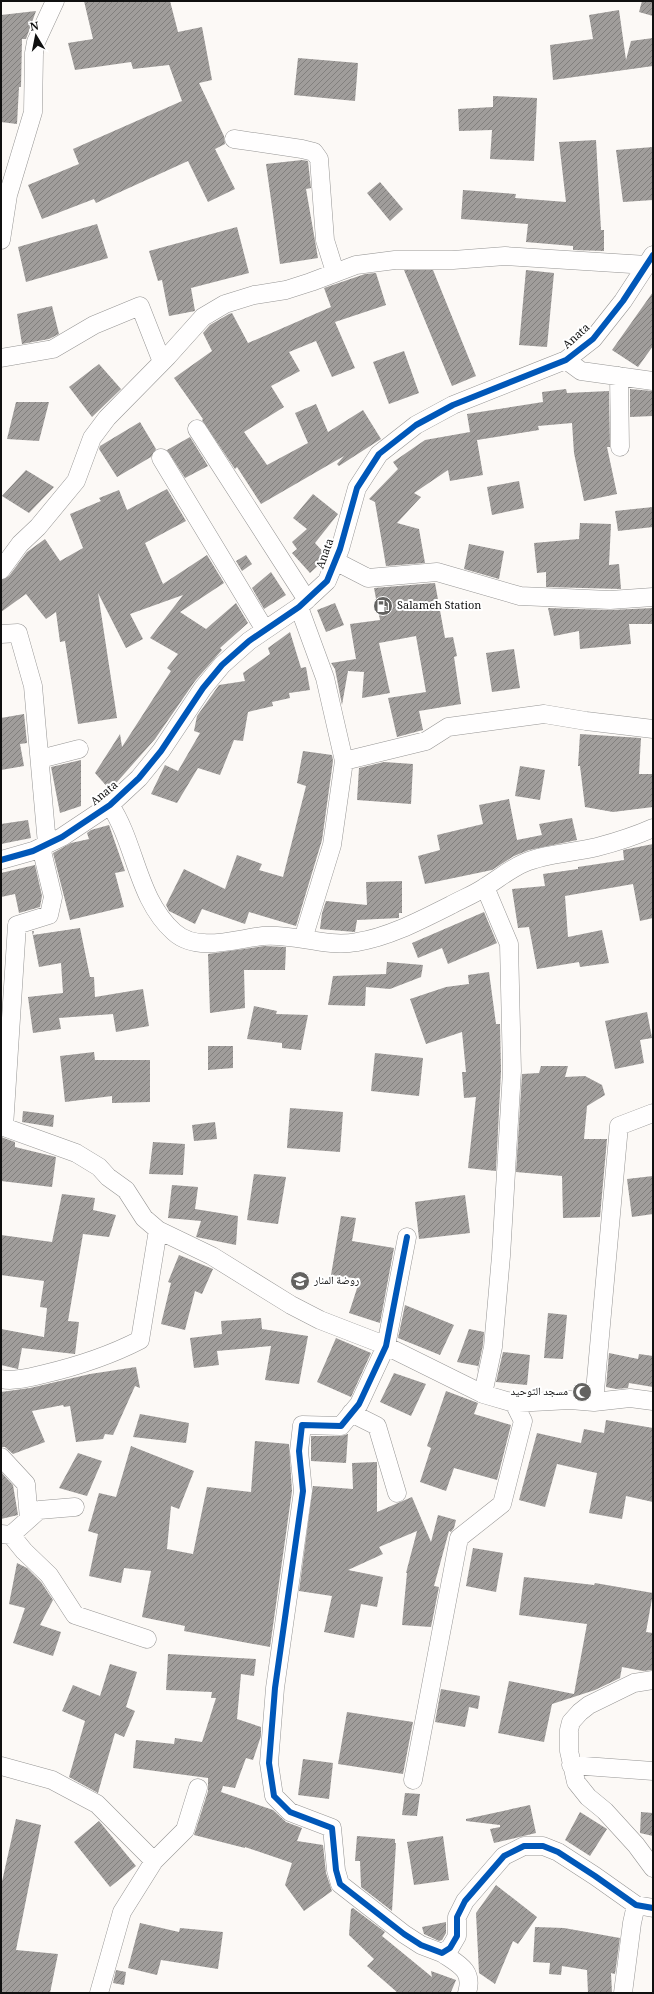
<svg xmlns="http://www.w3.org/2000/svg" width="654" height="1994" viewBox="0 0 654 1994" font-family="Georgia,'Noto Naskh Arabic',serif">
	<defs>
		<pattern id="building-hatch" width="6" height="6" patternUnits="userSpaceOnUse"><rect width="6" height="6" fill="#a09d9b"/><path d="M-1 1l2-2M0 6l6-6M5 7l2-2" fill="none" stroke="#817f7d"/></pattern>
	</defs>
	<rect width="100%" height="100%" fill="#fcf9f6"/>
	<path fill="url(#building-hatch)" d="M84,1H170L178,32L202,27L212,80L199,83L224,136L225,144L215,149L235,189L208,202L188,161L96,203L94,199L42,219L28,185L79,164L73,149L182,101L169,65L133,69L131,62L75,70L68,43L93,39Z
		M642,1H653V16L639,12Z
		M619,10L626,60L631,41L653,38V66L553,80L550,45L593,39L589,15Z
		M36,11L26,39H22L21,87H19L17,124L1,122V15Z
		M298,58L358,63L355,101L294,95Z
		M493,96L537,98L534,161L490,159L492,130L459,131L458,109L493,107Z
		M596,140L601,230H604V251L573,250V246L526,242L528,224L461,219L463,190L516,194L515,198L566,202L559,142Z
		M653,147V200L623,202L616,150Z
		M302,160L308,161L311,188L306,189L318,258L280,264L266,164Z
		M380,182L403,209L390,221L367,193Z
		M97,224L108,258L26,282L18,247Z
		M237,227L249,273L191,288L195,311L169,316L162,280L158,281L149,251Z
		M404,270H433L476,376L452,386Z
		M526,270L554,273L547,347L519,345Z
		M376,273L386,305L335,322L355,368L332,377L316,341L289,352L300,371L271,386L284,407L244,432L267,465L308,443L295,413L316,404L328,432L363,410L381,439L339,466L337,464L344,456L261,504L237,467L235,469L202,420L203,419L174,378L212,351L203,333L210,325L229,314L232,313L248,343L331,307L324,288L365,274Z
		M653,292V346L638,367L612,350Z
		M52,306L59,334L49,339L22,344L17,314Z
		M404,351L419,393L389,404L373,362Z
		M99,364L121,389L92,417L69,387Z
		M566,389L567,393L609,391L610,447H607L617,494L584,501L574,453L572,423L538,426L539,430L477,440L483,475L450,481L448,470L414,493L421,497L397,523L419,529L425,563L386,566L375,502L369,499L398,469L393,462L425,440L470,432L467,414L543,402L542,392Z
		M630,389L653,391V416L630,417Z
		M16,402H49L39,441L7,439Z
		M140,422L156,449L151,457L117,477L99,449L100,446Z
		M190,437L208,466L185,478L167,450Z
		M26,470L54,487L29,513L2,496Z
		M519,481L524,508L492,515L487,487Z
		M167,489L186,521L145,543L163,584L207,555L224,583L180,612L206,629L236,603L248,623L220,648L222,650L195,681L155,739L110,790L95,773L120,734L122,747L171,671L167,668L178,654L150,638L183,595L130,614L143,639L126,648L98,593L117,718L78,724L65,641L60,642L56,612L46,619L26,594L1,612V580L9,576L27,552L45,539L60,561L83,548L70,514L101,501L99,498L119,490L127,510Z
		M313,494L338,514L315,543L326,555L324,560L310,573L292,553L297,549L292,542L307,529L293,518Z
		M653,507V527L618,531L615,511Z
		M580,523L611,524L609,565L619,564L621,589L546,587V572L537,573L534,543L579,539Z
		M469,544L504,551L499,579L464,569Z
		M246,555L252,564L242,571L236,561Z
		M271,572L286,595L264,609L252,588Z
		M435,583L445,638L453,637L457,656L454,657L461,704L419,711L423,730L397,737L388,698L426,692L416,636L379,643L390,693L362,698L364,672L348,671L342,705L335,669L331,663L356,659L350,624L380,620L374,588Z
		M335,603L344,625L326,632L317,610Z
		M548,608L610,610L653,608V624H629L631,644L580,649L579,631L554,636Z
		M290,632L301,668L306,667L310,690L289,693L290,698L272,702L273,706L248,712L243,741L234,740L220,775L198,768L177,803L151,794L165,765L178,771L200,733L194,731L197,716L219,685L245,681L243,673L270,654L268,648Z
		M514,649L520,688L492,692L486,653Z
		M24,714L27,743L20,744L24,766L1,770V718Z
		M580,734L641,738L639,774H653V807L613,812L585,807L580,766H578Z
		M303,751L332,755L333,761L322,840L296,926L249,912L245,924L202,909L195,924L169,911L166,905L184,869L225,889L237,855L262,864L259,870L283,877L306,786L297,783Z
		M81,760V806L60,813L51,767Z
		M384,762L413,764L411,804L357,800L359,768Z
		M520,766L545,770L540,800L515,796Z
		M509,799L517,840L542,835L539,824L572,818L577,840L529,850L514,856L492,870L425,884L418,856L440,850L437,835L483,824L479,805Z
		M28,820L31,838L1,844V824Z
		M109,825L125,871L115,873L124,907L70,920L53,853L71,843L89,839L87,833L91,830Z
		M653,844V918L640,921L633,884L565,896L568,937L602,930L609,963L580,967L579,962L537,969L529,927L518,928L512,889L545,886L543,874L578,869V867L624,860L623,850Z
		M35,865L42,896L40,907L19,913L15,894L1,897V873Z
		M402,881V913H399V918L357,920L355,932L320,929L322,913L326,901L367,905L366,882Z
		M484,912L497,943L448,964L442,948L418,958L412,943Z
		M80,928L90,977H94L95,997L143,989L149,1026L116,1032L113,1014L59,1018L61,1029L33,1033L28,997L63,993L61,963L39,967L32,931H34L33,935Z
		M264,946L286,947L285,970H244L245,1008L210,1013L208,954Z
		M387,962L423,965L421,977L390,989L366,987L365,1006L328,1005L333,976L386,974Z
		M489,972L496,1024H500L501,1071L496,1171L468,1168L476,1097L464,1098L462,1072H466L462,1032L426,1044L410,999L446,987L469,984L468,975Z
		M254,1006L277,1011L276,1014L308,1015L301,1050L282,1048V1043L247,1039Z
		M647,1012L652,1038L640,1040L644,1063L615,1069L605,1021Z
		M208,1046H233V1068L208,1070Z
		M94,1052L95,1060H150V1102L112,1103V1096L65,1102L60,1056Z
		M375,1053L423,1058L419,1096L371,1091Z
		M541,1066H568L565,1077L585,1076L602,1085L605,1095L587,1106L584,1139H607L600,1217L563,1218L562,1176L516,1172L522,1074L539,1073Z
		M290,1108L343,1112L340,1152L287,1148Z
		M23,1111L54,1115L53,1127L22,1122Z
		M215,1122L217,1139L194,1141L192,1125Z
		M1,1137L15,1142V1147L56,1157L52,1187L1,1181Z
		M153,1142L185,1144L183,1175L149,1174Z
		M254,1174L286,1177L278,1224L247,1220Z
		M653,1176V1214L632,1217L627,1179Z
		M172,1185L198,1187L195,1209L238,1216L236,1245L196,1237L201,1221L168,1218Z
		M62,1194L95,1198L93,1210L116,1215L109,1237L83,1234L68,1321L79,1322L75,1354L22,1348L18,1369L1,1365V1329L44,1337L47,1308L40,1307L44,1281L1,1275V1235L52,1242Z
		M465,1195L470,1233L419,1239L415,1202Z
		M341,1216L356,1218L352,1241L394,1248L380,1323L349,1313L360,1279L331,1275Z
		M179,1255L213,1269L202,1294L195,1291L185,1330L161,1324L171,1283L168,1282Z
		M405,1305L454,1325L440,1355L398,1338Z
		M548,1313L567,1315L563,1359L544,1358Z
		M261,1318L262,1329L308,1336L299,1384L265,1380L271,1346L217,1351L219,1365L194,1368L190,1338L222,1334L221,1321Z
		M469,1329L484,1332L483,1345L477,1373L478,1366L457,1362Z
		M336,1338L371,1353L351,1397L317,1382Z
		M503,1352L530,1355L527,1385L496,1382Z
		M609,1353L638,1359L639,1354L653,1356V1387L629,1383L628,1388L616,1389L606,1387Z
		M136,1367L140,1388L135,1386L113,1435L105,1434L103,1439L76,1442L70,1406L64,1407L63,1405L32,1411L45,1442L13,1454L5,1447H1V1392L30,1388L90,1374Z
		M394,1373L426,1384L411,1416L380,1402Z
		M446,1391L478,1403L474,1414L511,1425L497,1480L454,1468L446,1491L420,1482L431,1448L427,1446Z
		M140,1414L189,1423L186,1443L133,1437Z
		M606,1420L653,1428V1502L626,1496L622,1519L589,1513L597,1473L557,1464L545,1507L519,1500L537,1433L581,1443L584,1429L604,1433Z
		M348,1434L346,1463L311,1461V1436H341Z
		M255,1441L289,1444L292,1491L270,1647L184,1631L185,1626L142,1617L151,1571L124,1568L121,1583L89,1576L98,1534L88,1531L99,1493L116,1497L131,1446L194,1471L179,1509L171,1506L167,1549L193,1554L207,1487L251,1492Z
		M78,1453L102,1461L87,1496L59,1488Z
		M377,1462V1512L412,1497L431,1542L438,1515L456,1520L454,1528L451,1532L449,1531L434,1586L439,1587L431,1627L402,1625L407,1573H406L417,1531L379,1547L383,1554L348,1570L383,1577L377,1607L361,1604L354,1638L324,1632L332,1596L299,1591L313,1486L353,1489L352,1463Z
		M1,1472L13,1485L18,1515L1,1519Z
		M473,1548L503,1553L496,1592L466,1586Z
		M17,1563L27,1568L41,1582L53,1600L40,1625L61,1632L53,1656L13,1643L25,1608L9,1604Z
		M524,1577L594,1585L595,1583L653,1593L646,1632L653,1633V1670L643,1671L622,1667L620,1678L595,1690L552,1704L544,1742L498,1733L509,1681L574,1694L587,1624L519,1615Z
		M168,1654L256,1659L254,1676L241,1674L237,1719L261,1727V1736L253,1760L246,1758L235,1788L223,1786L221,1792L273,1810L286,1822L302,1828L297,1841L323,1845L326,1873L332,1891L304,1911L285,1885L292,1863L245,1847V1848L194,1835L208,1791V1778L133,1768L136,1740L174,1744L175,1738L202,1742L216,1698H211L212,1692L166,1690Z
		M110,1664L137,1672L126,1707L135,1711L124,1737L115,1733L98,1793L69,1777L85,1721L62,1711L73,1685L100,1696Z
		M441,1689L480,1696L478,1709L469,1707L465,1727L435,1722Z
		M347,1712L413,1722L403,1774L338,1764Z
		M303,1759L333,1763L329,1799L298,1795Z
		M405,1793L420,1794L417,1816L402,1815Z
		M530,1805L536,1833L494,1843L490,1829L500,1827V1825L466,1821V1819Z
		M580,1812L607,1829L590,1856L565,1840Z
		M641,1812L653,1813V1836L640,1833Z
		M16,1819L41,1825L16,1950L58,1954L50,1993H1V1886Z
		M99,1821L136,1866L110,1887L74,1842Z
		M357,1836L395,1839V1843H396L392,1911L361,1887L360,1861H355Z
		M443,1836L449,1880L414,1885L407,1842Z
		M496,1885L537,1917L518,1944L513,1941L495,1984L479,1973L476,1913Z
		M353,1908L385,1932L382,1936L432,1977L431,1971L456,1980L451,1992L452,1993H398L367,1966L374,1959L349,1935L351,1909Z
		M446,1922V1933L442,1940L439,1941L424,1934L422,1927Z
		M140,1923L179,1932L180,1928L223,1932L218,1969L161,1960L157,1975L128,1968Z
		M535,1927L564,1928L620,1938L615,1974L611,1973L612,1993H588L587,1970L562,1966L561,1975L549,1974L550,1963L533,1962Z
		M116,1970L126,1972L124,1985L113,1983Z"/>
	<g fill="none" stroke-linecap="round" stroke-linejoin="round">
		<defs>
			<path id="minor" d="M234,139L302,149L314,152L319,159L325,240L335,272
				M1,240L8,195L33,112L34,53L36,42L55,1
				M1,358L53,349L94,325L140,306L162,362
				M566,360L581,371L653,381
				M619,376L620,447
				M197,429L307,600
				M161,458L265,630
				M335,561L368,578L437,572L520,596L610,600L653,597
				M1,570L20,544L38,527L76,481L92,438L107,418L168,356L203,317L225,304L254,295L286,290L311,282L356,265L395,260H453L505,256L647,265
				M299,607L325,678L344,761L332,845L303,939
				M1,634L18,633L33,686L47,844
				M40,759L79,749
				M344,761L426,741L448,727L544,714L586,721L653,729
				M110,805C136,844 137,899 174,932C197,953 236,939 263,936C294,933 325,948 357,942C389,937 421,920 451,905C462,899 475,894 485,887C498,879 510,869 524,863C547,853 573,853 597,847C616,842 635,836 653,828
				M1,860L33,851L62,837L110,805L139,778L161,751L203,688L222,665L249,641L299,607L327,581L340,549L357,488L379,454L416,425L453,405L566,360L593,339L623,301L653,255
				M1,1126L76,1153L99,1167L108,1177L126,1190L144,1218L158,1230L212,1256L291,1305L320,1320L382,1344L483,1394L514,1403L570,1400L594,1402L630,1398L653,1401
				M4,1127L17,925L49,915L53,897L41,847
				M407,1237L386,1346L359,1404L341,1426L302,1425L299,1451L303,1491L275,1688L269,1763L274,1796L290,1812L332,1828L336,1870L340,1884L404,1934L421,1945L442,1953L450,1948L457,1936V1917L465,1901L504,1856L524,1846H543L558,1852L595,1876L636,1905L653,1908
				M1,1379C14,1382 31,1377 44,1374C78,1366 109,1356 140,1340L158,1230
				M483,1394L493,1347L501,1256L512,1071L509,944L485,887
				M594,1402L619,1126L653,1113
				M351,1413L377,1426L397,1493
				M1,1457L26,1484L29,1519
				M1,1534L11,1535L24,1551L49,1575L75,1615L147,1639
				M11,1535L39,1510L75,1507
				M653,1680L634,1683L589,1705L580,1712L571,1722L569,1730V1751L576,1782L588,1797L605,1811L636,1845L653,1868
				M571,1765L653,1771
				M1,1766L52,1780L97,1804L154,1861
				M413,1780L459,1538L502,1504L523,1421L514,1403
				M442,1953C458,1964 474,1970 467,1993
				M99,1993L122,1912L154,1861L185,1830L198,1788
				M623,1993L632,1923L636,1905"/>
		</defs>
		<use href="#minor" stroke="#969594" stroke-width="19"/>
		<use href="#minor" stroke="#fffefe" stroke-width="18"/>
		<defs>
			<path id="cycleway" d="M1,860L33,851L62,837L110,805L139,778L161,751L203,688L222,665L249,641L299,607L327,581L340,549L357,488L379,454L416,425L453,405L566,360L593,339L623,301L653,255
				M407,1237L386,1346L359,1404L341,1426L302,1425L299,1451L303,1491L275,1688L269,1763L274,1796L290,1812L332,1828L336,1870L340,1884L404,1934L421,1945L442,1953L450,1948L457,1936V1917L465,1901L504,1856L524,1846H543L558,1852L595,1876L636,1905L653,1908"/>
		</defs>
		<use href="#cycleway" stroke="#fff" stroke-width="8"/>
		<use href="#cycleway" stroke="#0057b8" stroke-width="6"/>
	</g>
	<defs>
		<symbol id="fuel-disc" viewBox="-11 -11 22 22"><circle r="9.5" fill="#636260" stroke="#fff"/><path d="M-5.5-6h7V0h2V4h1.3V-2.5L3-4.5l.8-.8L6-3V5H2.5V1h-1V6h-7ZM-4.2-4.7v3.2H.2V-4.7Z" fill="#fff"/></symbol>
		<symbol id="school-disc" viewBox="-11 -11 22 22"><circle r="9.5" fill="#636260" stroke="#fff"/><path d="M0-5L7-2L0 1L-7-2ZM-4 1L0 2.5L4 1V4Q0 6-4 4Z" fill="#fff"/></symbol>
		<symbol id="mosque-disc" viewBox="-11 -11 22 22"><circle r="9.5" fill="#636260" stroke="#fff"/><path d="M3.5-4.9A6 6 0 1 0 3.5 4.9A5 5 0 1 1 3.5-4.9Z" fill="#fff"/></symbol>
	</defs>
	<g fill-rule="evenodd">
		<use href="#fuel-disc" x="372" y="595" width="22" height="22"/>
		<use href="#school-disc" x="289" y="1270" width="22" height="22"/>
		<use href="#mosque-disc" x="571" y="1381" width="22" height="22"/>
	</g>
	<g text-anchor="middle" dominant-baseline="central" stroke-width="4" stroke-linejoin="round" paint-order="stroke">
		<g font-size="11" fill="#101010" stroke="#fff">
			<text transform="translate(577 337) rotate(-42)">Anata</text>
			<text transform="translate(326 554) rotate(-70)">Anata</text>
			<text transform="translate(105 794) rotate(-39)">Anata</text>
		</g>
		<g font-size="11" fill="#101010" stroke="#fff" text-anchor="start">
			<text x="397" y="606">Salameh Station</text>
			<text x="314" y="1281">روضة المنار</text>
			<text x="568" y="1392" text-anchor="end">مسجد التوحيد</text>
		</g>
	</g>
	<rect width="654" height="1994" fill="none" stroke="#101010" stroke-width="4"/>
	<g transform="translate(36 36) rotate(350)" stroke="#ffffff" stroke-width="3" paint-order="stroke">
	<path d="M0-3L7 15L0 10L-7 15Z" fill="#101010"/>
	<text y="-6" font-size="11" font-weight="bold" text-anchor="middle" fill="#101010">N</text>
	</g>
</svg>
